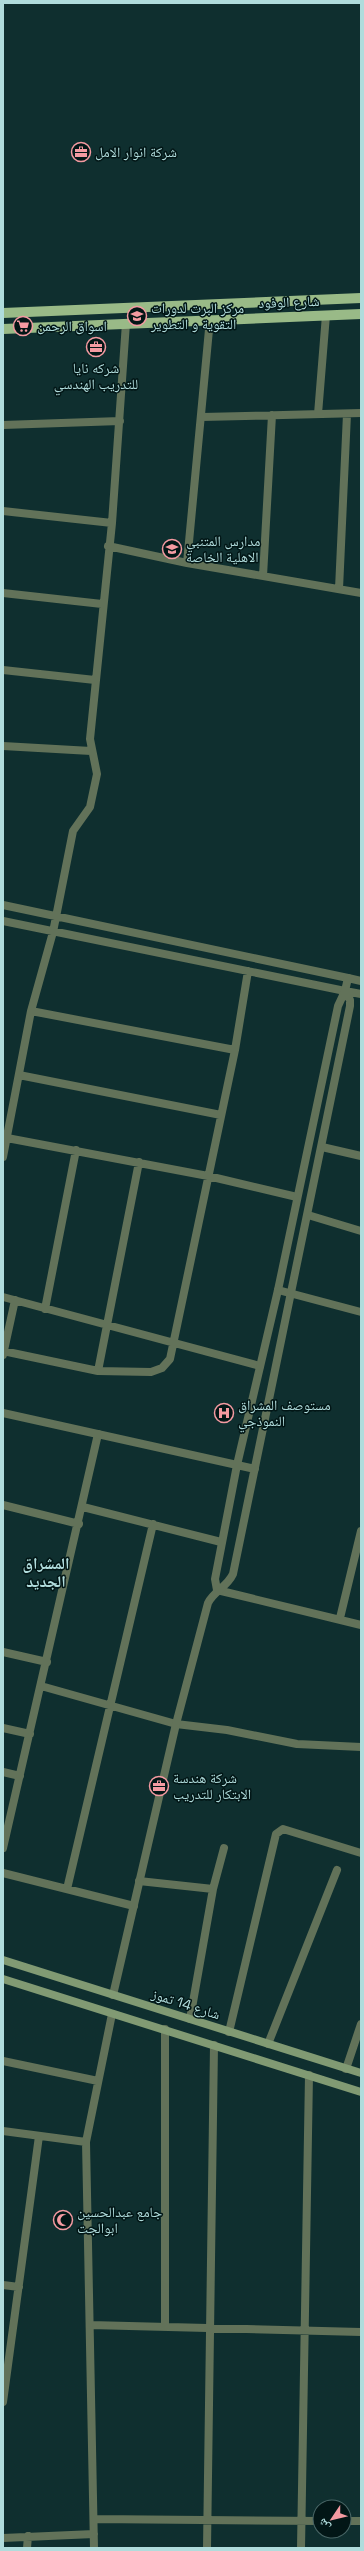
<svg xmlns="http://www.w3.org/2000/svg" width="364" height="2551" viewBox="0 0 364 2551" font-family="'Space Grotesk','Noto Naskh Arabic',sans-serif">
	<rect width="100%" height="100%" fill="#0f2f2f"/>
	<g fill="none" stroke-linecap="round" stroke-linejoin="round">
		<path stroke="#627259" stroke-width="8" d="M318,414L326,315
			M202,417L361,413
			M3,425L120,421
			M3,511L112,523
			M108,546L187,563L361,593
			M187,563L210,319
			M263,576L272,415
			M339,589L347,414
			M3,593L102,604
			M3,670L95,680
			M3,746L91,751
			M3,905L348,978
			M3,921L345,991
			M31,1011L235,1050
			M19,1075L221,1115
			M7,1138L208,1176L297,1197
			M322,1147L361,1156
			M3,1157L31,1011L53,932L73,831L90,807L97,774L90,739L112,523L126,323
			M308,1215L361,1231
			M278,1290L361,1312
			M3,1297L260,1366
			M45,1309L76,1150
			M3,1351L98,1371L151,1372L162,1368L170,1359L235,1050L248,971
			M3,1355L15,1300
			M98,1371L139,1162
			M3,1505L79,1524
			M83,1507L221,1542
			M217,1590L361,1625
			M340,1618L361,1531
			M3,1652L47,1662
			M41,1686L176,1724L227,1730L297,1744L361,1747
			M3,1728L30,1734
			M3,1772L20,1776
			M3,1848L98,1434
			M3,1873L134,1906
			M139,1881L213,1889
			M67,1889L153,1524
			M190,2019L213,1889L224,1848
			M229,2032L276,1834L283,1829L361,1853
			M268,2044L337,1870
			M3,2061L98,2081
			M346,2069L361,2024
			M3,2131L86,2142
			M3,2285L19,2287
			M90,2325L361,2332
			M165,2327V2029
			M3,2402L39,2136
			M95,2519L320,2521
			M344,2521H361
			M3,2538L94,2534
			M27,2548L28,2536
			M94,2548L86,2142L112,2014
			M207,2548L214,2045
			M301,2548L309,2075"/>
		<path stroke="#627259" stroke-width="8" d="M345,991L361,994
			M3,1413L255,1469
			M217,1590L215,1579L237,1465L278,1290L338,1006L345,991L348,978L361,981
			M113,1995L176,1724L208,1603C214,1591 227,1587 233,1574L350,1006V1000L345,991"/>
		<path stroke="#819a73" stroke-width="8" d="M3,1960L361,2073
			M3,1979L361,2092"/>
		<path stroke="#99ba87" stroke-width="10" d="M3,313L361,298
			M3,329L361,314"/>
	</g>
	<defs>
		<symbol id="office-ring" viewBox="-11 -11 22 22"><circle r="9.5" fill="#021616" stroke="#f49aa1" stroke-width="1.5"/><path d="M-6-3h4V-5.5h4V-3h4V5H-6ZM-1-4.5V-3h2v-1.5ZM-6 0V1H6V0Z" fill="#f49aa1"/></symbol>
		<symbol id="school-ring" viewBox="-11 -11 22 22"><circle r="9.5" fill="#021616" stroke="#f49aa1" stroke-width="1.5"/><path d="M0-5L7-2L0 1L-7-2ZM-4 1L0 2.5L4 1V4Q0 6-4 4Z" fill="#f49aa1"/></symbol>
		<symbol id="supermarket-ring" viewBox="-11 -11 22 22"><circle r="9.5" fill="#021616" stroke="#f49aa1" stroke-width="1.5"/><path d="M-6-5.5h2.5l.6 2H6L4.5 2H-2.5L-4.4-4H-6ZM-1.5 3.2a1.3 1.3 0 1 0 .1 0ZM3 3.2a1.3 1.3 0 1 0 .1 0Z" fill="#f49aa1"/></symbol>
		<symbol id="hospital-ring" viewBox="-11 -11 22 22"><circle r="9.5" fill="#021616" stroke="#f49aa1" stroke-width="1.5"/><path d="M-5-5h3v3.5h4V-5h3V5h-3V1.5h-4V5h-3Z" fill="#f49aa1"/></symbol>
		<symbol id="mosque-ring" viewBox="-11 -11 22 22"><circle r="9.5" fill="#021616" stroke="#f49aa1" stroke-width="1.5"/><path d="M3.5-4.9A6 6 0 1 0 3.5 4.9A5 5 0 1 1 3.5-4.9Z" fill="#f49aa1"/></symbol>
	</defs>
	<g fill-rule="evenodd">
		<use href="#office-ring" x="70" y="141" width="22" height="22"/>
		<use href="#school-ring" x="126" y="305" width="22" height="22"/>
		<use href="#supermarket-ring" x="12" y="315" width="22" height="22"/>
		<use href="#office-ring" x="85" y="336" width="22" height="22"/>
		<use href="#school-ring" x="161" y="538" width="22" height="22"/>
		<use href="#hospital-ring" x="213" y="1402" width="22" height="22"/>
		<use href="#office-ring" x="148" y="1775" width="22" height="22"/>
		<use href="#mosque-ring" x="52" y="2209" width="22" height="22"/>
	</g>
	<g text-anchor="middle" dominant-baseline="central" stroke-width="3" stroke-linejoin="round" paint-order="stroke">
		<g font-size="14" fill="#b0dcdc" stroke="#021616" text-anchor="start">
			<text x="95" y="152">شركة انوار الامل</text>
			<text x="151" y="308">مركز البرت لدورات<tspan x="151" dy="16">التقوية و التطوير</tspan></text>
			<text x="37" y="326">اسواق الرحمن</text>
			<text x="96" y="368" text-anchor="middle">شركه نايا<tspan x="96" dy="16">للتدريب الهندسي</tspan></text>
			<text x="186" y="541">مدارس المتنبي<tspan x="186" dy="16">الاهلية الخاصة</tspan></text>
			<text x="238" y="1405">مستوصف المشراق<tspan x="238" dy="16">النموذجي</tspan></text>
			<text x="173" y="1778">شركة هندسة<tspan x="173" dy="16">الابتكار للتدريب</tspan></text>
			<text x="77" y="2212">جامع عبدالحسين<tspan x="77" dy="16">ابوالجت</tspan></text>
		</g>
		<g font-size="14" fill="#b0dcdc" stroke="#021616">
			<text transform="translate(289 302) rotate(-2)">شارع الوفود</text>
			<text transform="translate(186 2004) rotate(18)">شارع 14 تموز</text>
		</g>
		<g font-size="16" font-weight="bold" fill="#b0dcdc" stroke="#021616">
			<text x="46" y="1563">المشراق<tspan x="46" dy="18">الجديد</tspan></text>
		</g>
	</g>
	<rect width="364" height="2551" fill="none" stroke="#b0dcdc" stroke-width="8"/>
	<g transform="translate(332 2519) rotate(235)"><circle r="19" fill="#021616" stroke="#486565"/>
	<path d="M0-3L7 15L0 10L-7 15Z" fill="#f49aa1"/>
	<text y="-6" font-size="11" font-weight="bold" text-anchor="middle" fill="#b0dcdc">ش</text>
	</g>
</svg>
